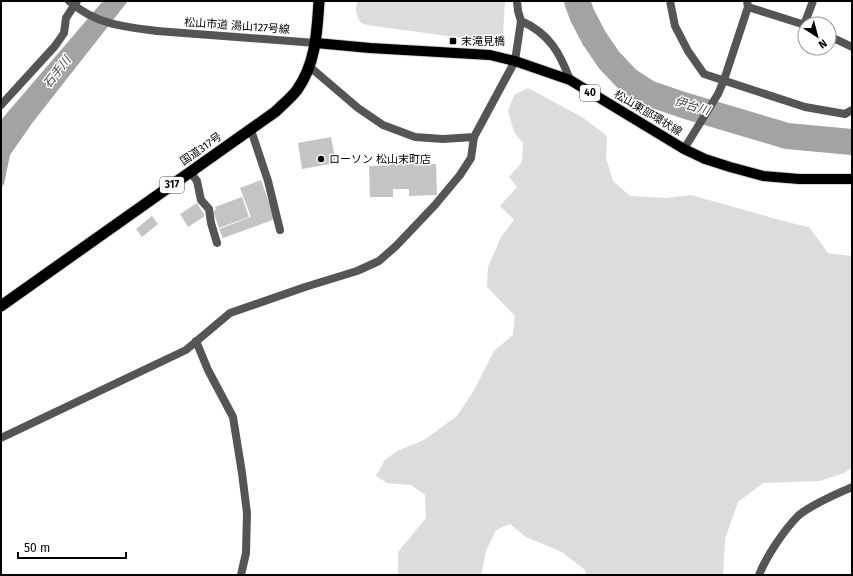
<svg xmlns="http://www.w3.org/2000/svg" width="853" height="576" viewBox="0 0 853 576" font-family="'Fira Sans','Noto Sans JP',sans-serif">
	<rect width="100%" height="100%" fill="#fff"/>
	<path fill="#dcdcdc" d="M358,1H505L503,34L492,42L367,25L361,23C356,15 354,9 358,1Z
		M528,88L582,117L607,136L606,158L613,181L630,196L666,198L691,195L791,223L809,227L828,253L852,256V468L844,473L820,481L763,483L738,502L725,539L723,575H586L585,570L562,552L526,537L510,524L496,530L486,551L481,575H398V552L426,518L425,495L411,485L387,483L376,476L385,460L397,451L424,440L457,416L473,392L494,351L513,335L515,316L487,287L488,267L501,237L514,220L500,206L517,187L509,177L522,162L523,143L514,132L508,111L514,95Z"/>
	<path fill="#a3a3a3" d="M103,1H128L33,122L10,155L4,184L1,188V120Z"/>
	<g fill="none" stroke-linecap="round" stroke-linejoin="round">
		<path stroke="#a3a3a3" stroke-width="26" d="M577,1L582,15L594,38L609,60L628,80L648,93L683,105L787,136L852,142"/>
	</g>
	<path fill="#c4c4c4" d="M331,137L336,163L302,169L298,143Z
		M388,159H414V164H436L437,195L409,196V189H393V197H370L369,166L388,165Z
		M261,180L275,219L223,238L219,229L251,217L240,188Z
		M242,197L249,217L219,228L213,211L216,210L215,207Z
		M197,203L205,216L188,227L180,214Z
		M152,216L158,224L142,237L136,229Z"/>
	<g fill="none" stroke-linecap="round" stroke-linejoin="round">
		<defs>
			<path id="primary" d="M316,43L370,48L490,55L515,61L570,80L684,149L705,159L730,167L763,176L799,179H852"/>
			<path id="trunk" d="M1,306L275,112C282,105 291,98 297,90C316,63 317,32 319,1"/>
		</defs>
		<use href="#primary" stroke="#dbdbdb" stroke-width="12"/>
		<use href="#trunk" stroke="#dbdbdb" stroke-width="13"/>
		<path stroke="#555" stroke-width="8" d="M670,1L675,26L688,51L704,74L805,107L845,114L852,110
			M747,1L748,7L805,25
			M521,21C549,33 560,53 570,80
			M804,25L813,1
			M829,36L852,47
			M310,67L358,108L383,125L415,137L443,139L474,137
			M1,105L55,46L64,33L66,18L77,1
			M251,130L268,181L280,230
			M684,149L718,94L724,80L748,7
			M190,172L197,181L201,200L209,209L211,223L217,243
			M196,341L208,370L233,417L242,473L247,513L246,553L241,575
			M1,438L186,350L230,313L305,287L357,271L379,261L396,246L435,205L460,175L471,158L474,137L515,61L521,21L518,11L517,1"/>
		<path stroke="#555" stroke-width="8" d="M157,31L316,43
			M759,575C766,557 784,530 798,516C810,505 837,494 852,487"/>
		<use href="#primary" stroke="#000" stroke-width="10"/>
		<use href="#trunk" stroke="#000" stroke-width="11"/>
		<path stroke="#555" stroke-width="8" d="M69,1C95,24 123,27 157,31"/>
	</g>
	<g fill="#000" stroke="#fff" stroke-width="1.5">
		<rect x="449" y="37" width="8" height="8" rx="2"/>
		<circle cx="321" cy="159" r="4"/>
	</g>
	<g text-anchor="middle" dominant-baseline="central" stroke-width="3" stroke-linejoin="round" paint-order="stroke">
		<g fill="#fff" stroke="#4c4c4c" stroke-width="1">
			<rect x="580" y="85" width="20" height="16" rx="3"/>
			<rect x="160" y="177" width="24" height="16" rx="3"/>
		</g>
		<g font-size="10" font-weight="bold" fill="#000">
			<text x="590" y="93">40</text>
			<text x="172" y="185">317</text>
		</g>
		<g font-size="11" fill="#000" stroke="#fff">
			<text transform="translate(237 26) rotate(4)">松山市道 湯山127号線</text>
			<text transform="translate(648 113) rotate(31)">松山東部環状線</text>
			<text transform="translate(201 149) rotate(-35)">国道317号</text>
		</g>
		<g font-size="11" fill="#000" stroke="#fff" text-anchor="start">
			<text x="461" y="41">末滝見橋</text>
			<text x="329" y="159">ローソン 松山末町店</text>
		</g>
		<g font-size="12" font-style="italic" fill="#444" stroke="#fff">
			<text transform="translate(57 72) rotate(-52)">石手川</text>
			<text transform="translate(692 106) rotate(17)">伊台川</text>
		</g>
	</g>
	<rect width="853" height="576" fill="none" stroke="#000000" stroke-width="4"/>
	<g transform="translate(817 36) rotate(144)"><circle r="19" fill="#ffffff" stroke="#999999"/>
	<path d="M0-3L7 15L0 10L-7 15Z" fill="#000000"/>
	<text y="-6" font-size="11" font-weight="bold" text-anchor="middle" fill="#000000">N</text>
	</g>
	<path d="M18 552v6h108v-6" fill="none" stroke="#000000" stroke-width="2"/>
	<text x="24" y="552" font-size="12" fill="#000000" stroke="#ffffff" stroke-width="3" paint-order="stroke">50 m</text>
</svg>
